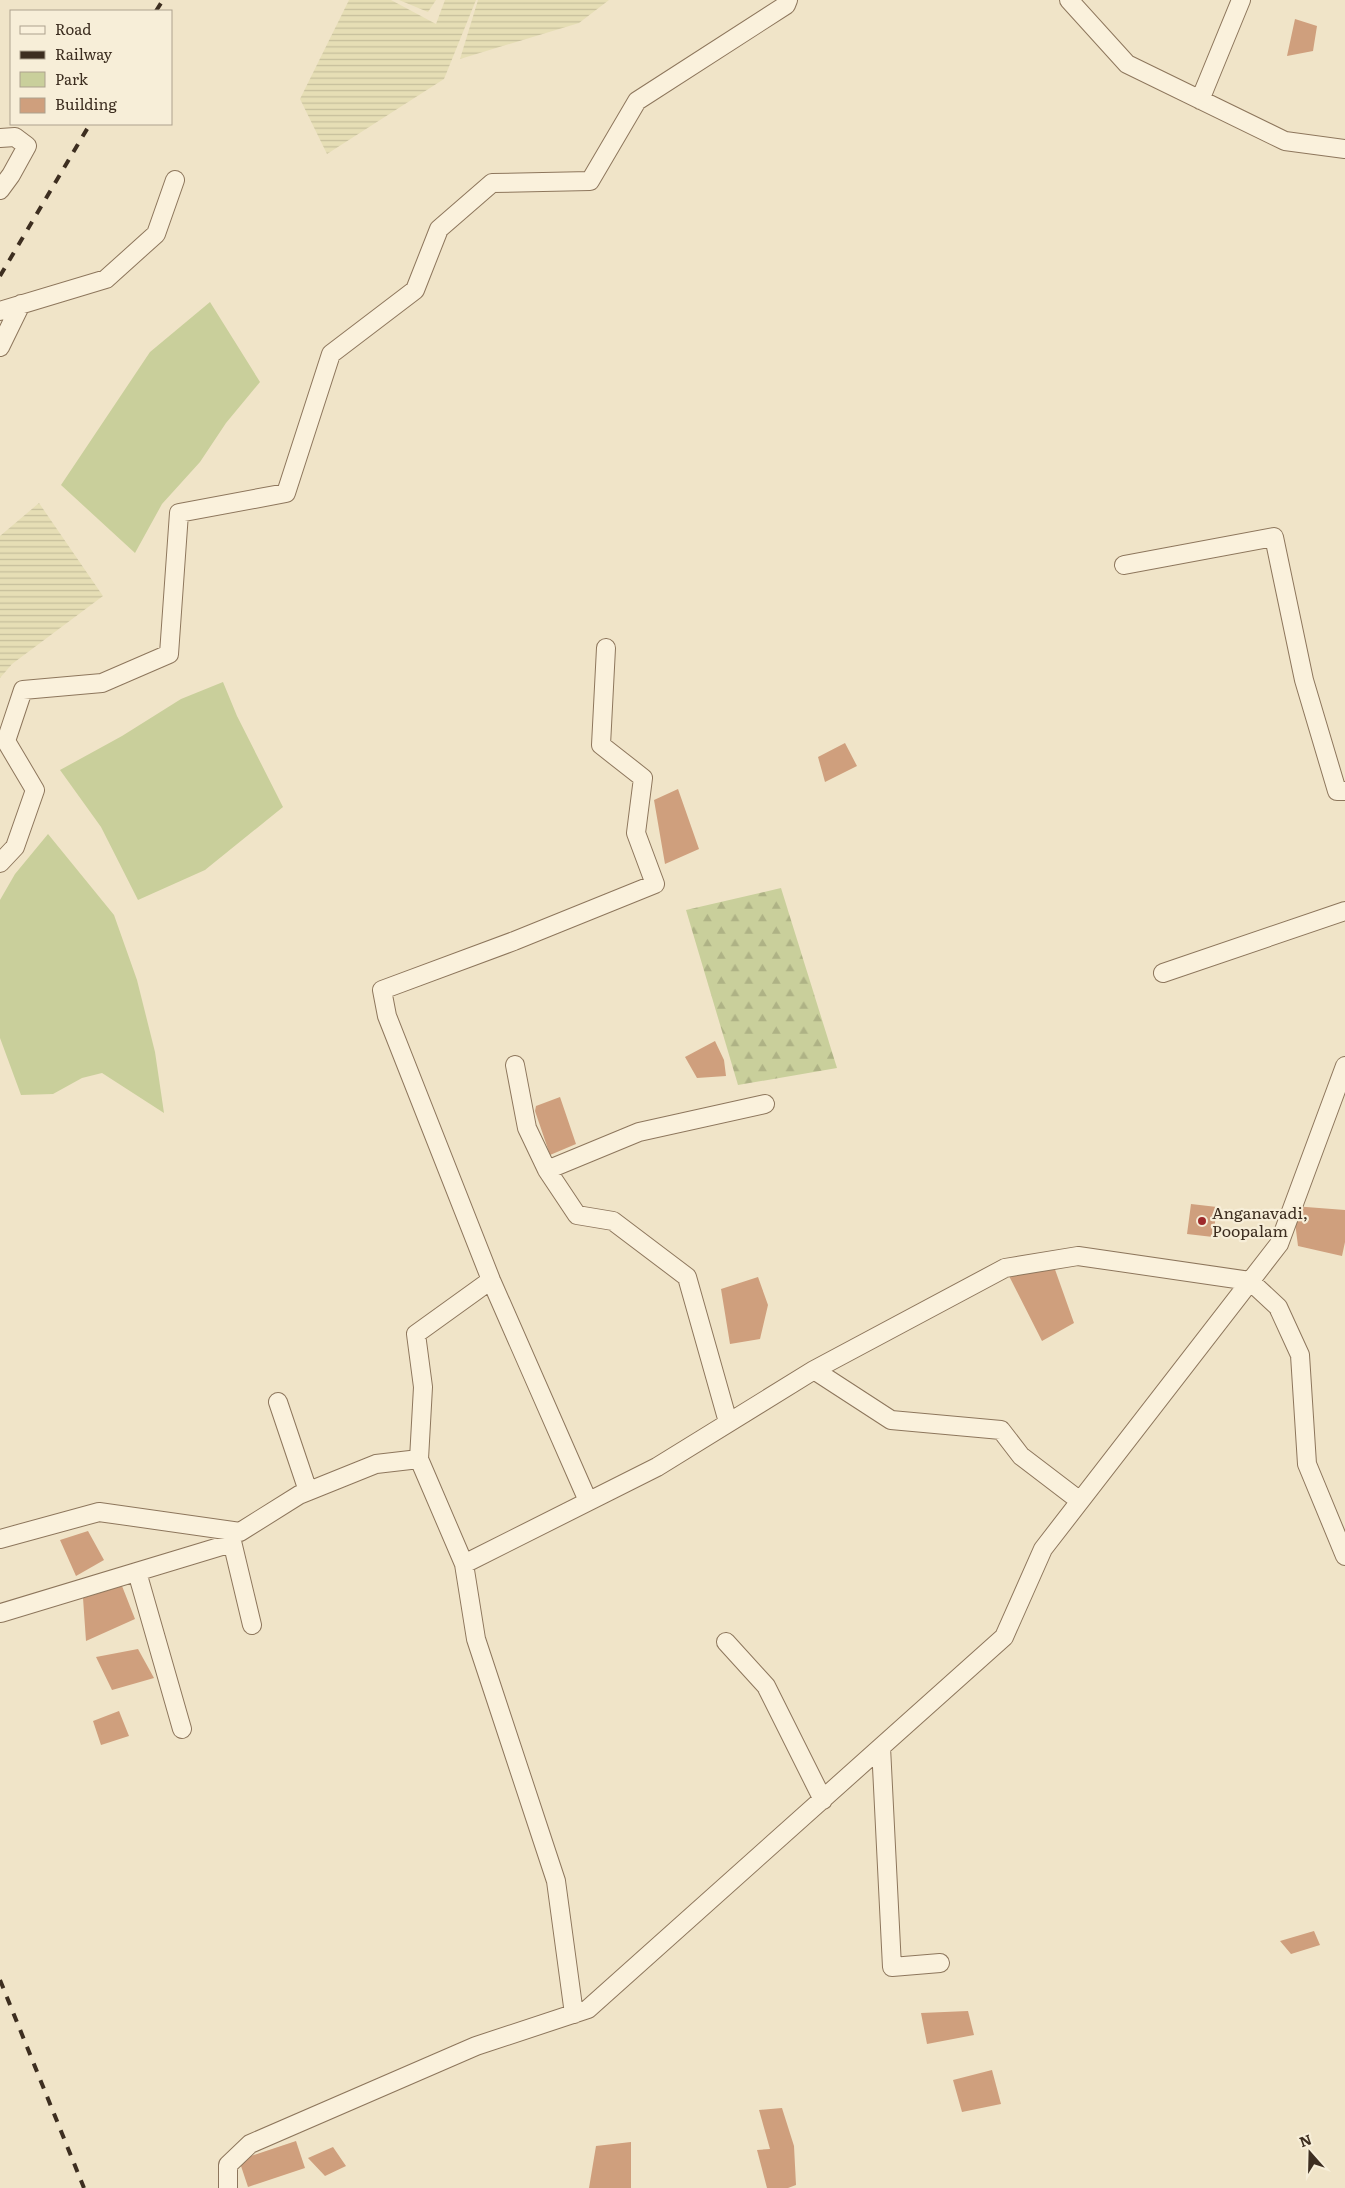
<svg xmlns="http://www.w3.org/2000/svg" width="1345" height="2188" viewBox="0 0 1345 2188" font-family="Literata,serif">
	<defs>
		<pattern id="farmland-rules" width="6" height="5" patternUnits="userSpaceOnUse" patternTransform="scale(1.25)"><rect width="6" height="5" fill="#e6deb5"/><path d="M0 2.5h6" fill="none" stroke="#c6bf9b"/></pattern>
		<pattern id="forest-firs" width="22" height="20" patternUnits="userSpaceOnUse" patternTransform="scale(1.25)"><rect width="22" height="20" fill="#c9cf9b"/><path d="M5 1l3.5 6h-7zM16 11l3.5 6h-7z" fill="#aeb285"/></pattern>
	</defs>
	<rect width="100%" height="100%" fill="#f0e4c8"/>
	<path fill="url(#farmland-rules)" d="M349,0H391L436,24L445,0H476L444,79L327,154L300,99Z
		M399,0H436L428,12Z
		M478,0H609L579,23L460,59Z
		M39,503L103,596L12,664L0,678V536Z"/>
	<path fill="#c9cf9b" d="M210,302L260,382L226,423L200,462L162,504L135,553L61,485L150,352Z
		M223,682L237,716L283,807L205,870L138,900L101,827L60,770L122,736L181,699Z
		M48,834L114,915L137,980L155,1052L164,1113L102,1073L82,1078L53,1094L21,1095L0,1038V900L15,874Z"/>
	<path fill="url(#forest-firs)" d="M781,888L837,1068L738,1085L686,910Z"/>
	<path fill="#cf9f7d" d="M1295,19L1317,26L1313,51L1287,56Z
		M845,743L857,766L825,782L818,757Z
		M678,789L699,849L665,864L654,800Z
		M715,1041L724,1060L726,1076L697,1078L685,1057Z
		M560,1097L576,1144L550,1155L535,1111L536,1106Z
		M1191,1204L1217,1207L1213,1237L1187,1234Z
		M1293,1206L1345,1210V1242L1342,1256L1298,1246Z
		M1052,1261L1074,1323L1042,1341L1005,1268Z
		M758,1277L768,1305L760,1339L730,1344L721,1289Z
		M88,1531L104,1560L76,1576L60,1540Z
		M122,1586L135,1619L86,1641L83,1598Z
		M138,1649L154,1678L112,1690L96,1657Z
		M119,1711L129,1736L101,1745L93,1721Z
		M1314,1931L1320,1945L1291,1954L1280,1941Z
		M968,2011L974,2035L927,2044L921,2013Z
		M992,2070L1001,2104L962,2112L953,2080Z
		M782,2108L794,2146L796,2185L788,2188H767L757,2150L770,2149L759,2110Z
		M296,2141L305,2168L248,2187L239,2160Z
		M631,2142V2188H589L596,2146Z
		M333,2147L346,2166L325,2176L308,2158Z"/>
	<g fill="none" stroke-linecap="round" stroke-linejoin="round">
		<defs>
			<path id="street" d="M1069,0L1127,64L1285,141L1345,149
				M1200,100L1241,0
				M0,138L15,137L27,146L11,175L0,190
				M0,311L106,279L156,234L175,180
				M0,347L21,304
				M1124,565L1274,537L1304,680L1337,791H1345
				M0,863L15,847L35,790L6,741L23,690L102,683L169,654L179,513L286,493L331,354L415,290L439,229L492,183L590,181L637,101L786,5L788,0
				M1163,973L1345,911
				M515,1065L527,1128L547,1170
				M491,1280L416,1334L423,1387L419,1459L464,1564L476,1639L556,1881L574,2014
				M814,1370L891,1420L1001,1430L1021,1456L1080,1501
				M278,1402L308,1491
				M728,1422L687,1277L613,1221L577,1215L547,1170L639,1132L765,1104
				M588,1501L491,1280L387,1016L382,990L514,941L655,884L636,833L643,778L601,745L606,648
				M230,1533L252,1625
				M0,1539L99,1512L240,1532L299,1495L376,1464L419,1459
				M464,1564L657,1467L814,1370L1005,1268L1078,1256L1250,1281L1278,1307L1300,1355L1307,1464L1345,1556
				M137,1572L182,1729
				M1,1613L232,1543
				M726,1642L766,1686L823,1800
				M881,1747L892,1967L940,1963
				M228,2188V2165L250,2144L476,2046L588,2009L1004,1637L1043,1549L1279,1244L1345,1066"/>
		</defs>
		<use href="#street" stroke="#8d765c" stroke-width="20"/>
		<use href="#street" stroke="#faf1dc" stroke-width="18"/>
		<path stroke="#3d2e20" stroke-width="4" stroke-dasharray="9 9" stroke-linecap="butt" d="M156,11L163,0
			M0,276L90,124
			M0,1980L84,2188"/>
	</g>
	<circle fill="#9e2a2b" stroke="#f7eed8" stroke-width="2" cx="1202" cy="1221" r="5"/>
	<g text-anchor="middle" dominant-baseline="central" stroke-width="4.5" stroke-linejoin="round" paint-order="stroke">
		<g font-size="16" fill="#3d2e20" stroke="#f7eed8" text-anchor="start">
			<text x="1212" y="1212">Anganavadi,<tspan x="1212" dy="18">Poopalam</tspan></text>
		</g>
	</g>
	<rect x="10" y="10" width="162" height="115" fill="#f7eed8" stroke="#ada18e"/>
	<rect x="20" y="26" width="25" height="8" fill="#faf1dc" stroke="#ada18e"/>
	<text x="55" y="35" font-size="15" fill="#3d2e20">Road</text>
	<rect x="20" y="51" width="25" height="8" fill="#3d2e20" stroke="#ada18e"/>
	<text x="55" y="60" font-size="15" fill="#3d2e20">Railway</text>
	<rect x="20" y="72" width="25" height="15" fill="#c9cf9b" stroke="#ada18e"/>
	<text x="55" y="85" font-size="15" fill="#3d2e20">Park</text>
	<rect x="20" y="98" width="25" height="15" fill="#cf9f7d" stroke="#ada18e"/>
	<text x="55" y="110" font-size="15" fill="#3d2e20">Building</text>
	<g transform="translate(1310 2153) rotate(340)" stroke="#f7eed8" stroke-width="4" paint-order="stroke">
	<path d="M0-4L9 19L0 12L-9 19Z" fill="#3d2e20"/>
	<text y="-8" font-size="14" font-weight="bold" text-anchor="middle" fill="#3d2e20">N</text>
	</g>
</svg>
